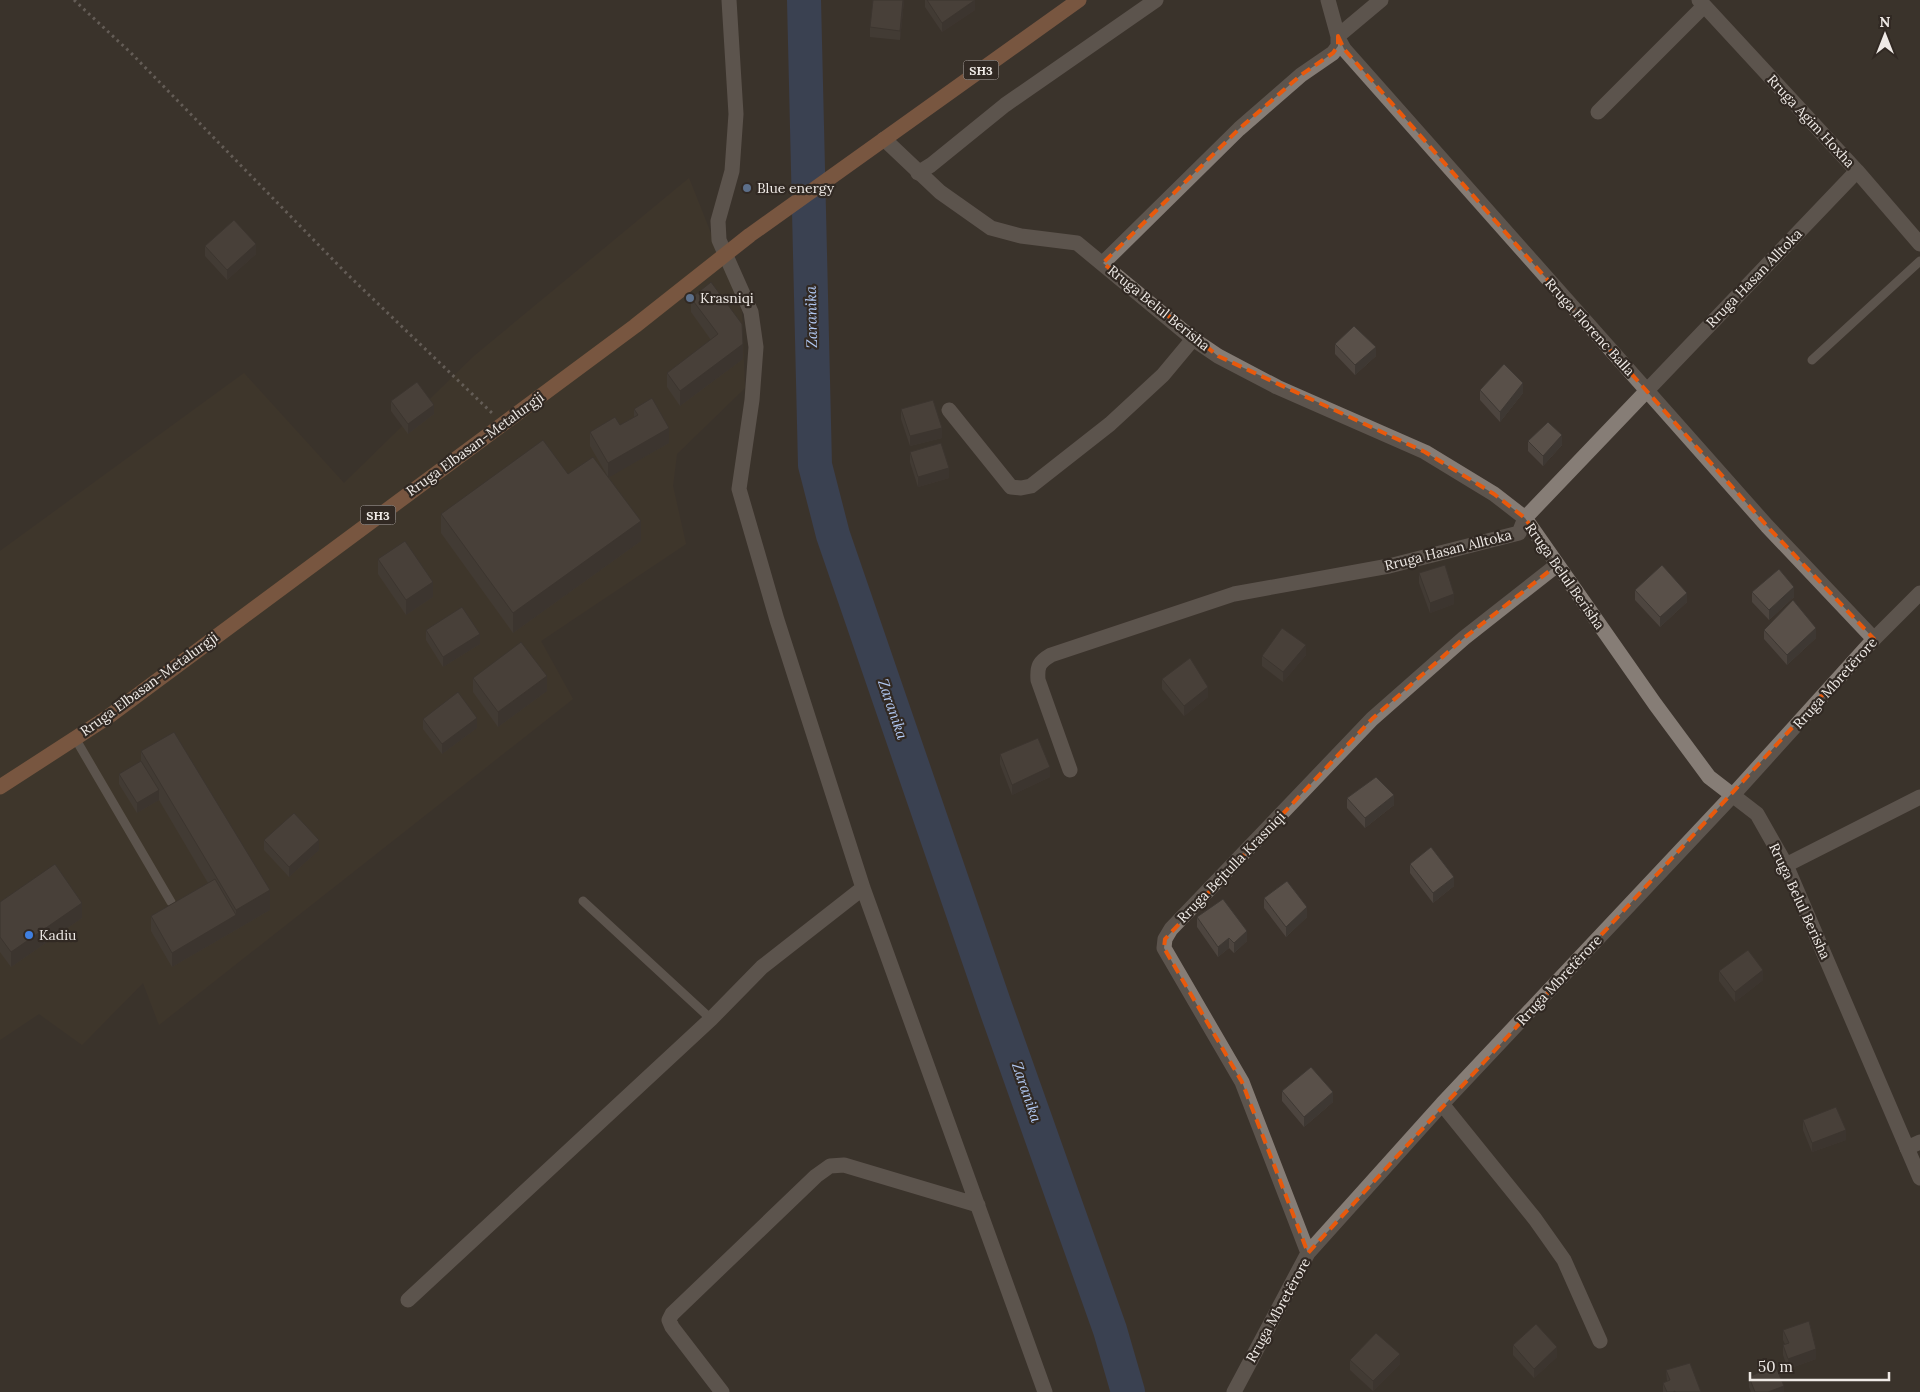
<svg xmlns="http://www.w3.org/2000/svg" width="1920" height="1392" viewBox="0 0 1920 1392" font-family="Lora,serif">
	<rect width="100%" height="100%" fill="#3b332c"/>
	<path fill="#443b2a" d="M689,178L742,311L745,388L677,454L673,486L686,544L541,641L573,699L159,1025L143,983L82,1045L39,1014L0,1040V551L244,373L344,483L474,356Z"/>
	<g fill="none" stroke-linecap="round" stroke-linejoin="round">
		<path stroke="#3b527e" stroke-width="34" d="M804,0L815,465L833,535L995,1006L1110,1330L1128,1392"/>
		<path stroke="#97908b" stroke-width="3" stroke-dasharray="2.5 4" stroke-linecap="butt" d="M74,0L131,53L347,274L492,413"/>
		<path stroke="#867d76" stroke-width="9" d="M1812,360L1920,261
			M75,738L171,902
			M583,901L711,1019"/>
		<path stroke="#867d76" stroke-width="15" d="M729,0L736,114L732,171L718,221L719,240L751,312L756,347L752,400L739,489L777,620L863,888L1045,1392
			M1328,0L1339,40L1344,49L1767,526L1874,639
			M1699,0L1857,171L1920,244
			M1598,112L1704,6
			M918,173L931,165L1005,105L1156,0
			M1103,263L1239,129L1301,75L1333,53L1338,46V36L1381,0
			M949,410L1011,487L1021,488L1031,486L1110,424L1163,375L1193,339
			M1070,770L1038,680C1037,666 1039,662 1051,655L1234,594L1389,566L1519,533L1525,518L1857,171
			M1786,865L1920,797
			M1442,1104L1535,1219L1564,1260L1600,1341
			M1907,1148L1920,1142
			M1308,1253L1242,1082L1164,948L1165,939L1171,929L1372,719L1464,638L1557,565
			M408,1300L711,1019L762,967L863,888
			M722,1392L672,1327L669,1320L672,1314L816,1176L830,1166L844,1165L978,1205
			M1234,1392L1308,1253L1442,1104L1732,796"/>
		<path stroke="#867d76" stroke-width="15" d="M884,139L940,192L991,228L1021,236L1077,243L1193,339L1218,356L1277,387L1425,452L1494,494L1525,518L1655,704L1709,777L1757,814L1786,865L1920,1178
			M1732,796L1874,639L1920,593"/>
		<path stroke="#c48159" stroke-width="15" d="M0,787L108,717L635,326L750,235L1079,0"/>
	</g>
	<path fill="#4d453f" d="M904,0L900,40L870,37V27Z
		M925,0H975V10L942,32L925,7Z
		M205,246L256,254L227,280L205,256Z
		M691,298L743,359L680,406L667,387V373L711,340L691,312Z
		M1335,344L1376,356L1355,375L1335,354Z
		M1480,390L1523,393L1500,422L1480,400Z
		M391,401L434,414L408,434L391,411Z
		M634,409L669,443L609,477L641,541L513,633L441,533V514L568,474L607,475L590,446V432L620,425L634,417Z
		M901,409L942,438L910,446L901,419Z
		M1528,441L1562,445L1543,466L1528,451Z
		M910,452L949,478L918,487L910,462Z
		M378,559L433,597L406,615L378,574Z
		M1419,573L1454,604L1430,613L1419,583Z
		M1635,590L1687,602L1660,627L1635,600Z
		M1752,592L1794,597L1769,620L1752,602Z
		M426,630L480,644L443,667L426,640Z
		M1764,630L1816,638L1787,665L1764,639Z
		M1306,655L1283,682L1262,666V656Z
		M473,678L547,691L498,727L473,692Z
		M1162,679L1208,697L1184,716L1162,689Z
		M423,719L477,728L442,754L423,729Z
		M141,751L270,910L172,967L151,931V916L208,883L159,800L137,813L119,784V774L141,761Z
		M1000,754L1050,777L1012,795L1000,764Z
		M1347,798L1394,805L1365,828L1347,808Z
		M264,840L319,850L289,877L264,850Z
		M1410,864L1454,886L1433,903L1410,873Z
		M1264,898L1307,917L1286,937L1264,908Z
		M0,902L82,918L11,967L0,952Z
		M1197,917L1247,941L1234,953L1229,948L1218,957L1197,927Z
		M1719,971L1763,980L1735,1002L1719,981Z
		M1282,1091L1333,1102L1304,1127L1282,1101Z
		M1803,1120L1846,1140L1812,1152L1803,1130Z
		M1783,1330L1816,1359L1788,1369L1783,1355V1345L1785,1344L1783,1340Z
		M1513,1345L1557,1357L1534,1378L1513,1355Z
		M1350,1360L1400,1364L1373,1391L1350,1370Z
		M1666,1370L1701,1392H1663V1383L1667,1381Z
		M1749,1377L1784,1392H1751L1749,1387Z"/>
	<path fill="#3e3833" d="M903,0H904L900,40V31Z
		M975,0V10L942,32V23Z
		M256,244V254L227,280V270Z
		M743,344V359L680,406V391Z
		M1376,347V356L1355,375V365Z
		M1523,383V393L1500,422V412Z
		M434,405V414L408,434V424Z
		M669,428V443L608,478V463Z
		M942,428V438L910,446V436Z
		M1562,435V445L1543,466V456Z
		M949,468V478L918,487V477Z
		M641,521V541L513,633V613Z
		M433,582V597L406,615V600Z
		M1794,587V597L1769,620V610Z
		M1687,593V602L1660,627V617Z
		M1454,594V604L1430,613V603Z
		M1816,628V638L1787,665V655Z
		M480,634V644L443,667V657Z
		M1306,645V655L1283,682V672Z
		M547,676V691L498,727V712Z
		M1208,687V697L1184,716V706Z
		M477,718V728L442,754V744Z
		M1050,767V777L1012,795V785Z
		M159,790V800L137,813V803Z
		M1394,795V805L1365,828V818Z
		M319,840V850L289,877V867Z
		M1454,877V886L1433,903V893Z
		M270,890V910L172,967V953L236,915V910Z
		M82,903V918L11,967V952Z
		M1307,907V917L1286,937V927Z
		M1247,931V941L1234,953V943Z
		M1229,938V948L1218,957V947Z
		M1763,970V980L1735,1002V992Z
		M1333,1092V1102L1304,1127V1117Z
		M1846,1130V1140L1812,1152V1143Z
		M1557,1347V1357L1534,1378V1369Z
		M1816,1349V1359L1788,1369V1359Z
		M1400,1354V1364L1373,1391V1381Z
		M1784,1386V1392H1768Z"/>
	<path fill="#595049" stroke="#3e3833" d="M873,0H903L900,31L870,27Z
		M927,0H975L942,23Z
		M234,220L256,244L227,270L205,246Z
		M711,282L742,324L743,344L680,391L667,373L718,334L691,298Z
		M1354,326L1376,347L1355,365L1335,344Z
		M1504,364L1523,383L1500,412L1480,390Z
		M417,382L434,405L408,424L391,401Z
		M652,398L669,428L608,463L590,432L615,417L620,425L638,415L634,409Z
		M933,400L942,428L910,436L901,409Z
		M1548,422L1562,435L1543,456L1528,441Z
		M543,440L568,474L593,457L641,521L513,613L441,514Z
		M941,443L949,468L918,477L910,452Z
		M405,541L433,582L406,600L378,559Z
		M1445,565L1454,594L1430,603L1419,573Z
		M1662,565L1687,593L1660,617L1635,590Z
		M1779,569L1794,587L1769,610L1752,592Z
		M1793,600L1816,628L1787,655L1764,630Z
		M462,607L480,634L443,657L426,630Z
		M1282,628L1306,645L1283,672L1262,656Z
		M521,642L547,676L498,712L473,678Z
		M1190,658L1208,687L1184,706L1162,679Z
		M458,692L477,718L442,744L423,719Z
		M174,732L270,890L236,910L141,751Z
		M1038,738L1050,767L1012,785L1000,754Z
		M141,761L159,790L137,803L119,774Z
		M1376,777L1394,795L1365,818L1347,798Z
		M294,813L319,840L289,867L264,840Z
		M1431,847L1454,877L1433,893L1410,864Z
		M55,864L82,903L11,952L0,937V902Z
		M215,879L236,915L172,953L151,916Z
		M1287,881L1307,907L1286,927L1264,898Z
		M1223,899L1247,931L1234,943L1229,938L1218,947L1197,917Z
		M1748,950L1763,970L1735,992L1719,971Z
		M1311,1067L1333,1092L1304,1117L1282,1091Z
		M1836,1107L1846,1130L1812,1143L1803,1120Z
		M1809,1321L1816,1349L1788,1359L1783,1345L1789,1343L1783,1330Z
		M1536,1324L1557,1347L1534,1369L1513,1345Z
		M1376,1333L1400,1354L1373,1381L1350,1360Z
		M1690,1363L1701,1392H1675V1391L1673,1392H1667L1663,1383L1670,1380L1666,1370Z
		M1775,1365L1784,1386L1768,1392H1755L1749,1377Z"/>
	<path d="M0 0H1920V1392H0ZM1338,36L1344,49L1513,241L1767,526L1874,639L1308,1253L1242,1082L1164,948L1165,939L1372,719L1464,638L1557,565L1525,518L1494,494L1425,452L1218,356L1103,263L1239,129L1301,75L1333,53L1338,46Z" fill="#3b332c" fill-opacity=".55" fill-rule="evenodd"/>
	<path fill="none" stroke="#e8590c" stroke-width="4" stroke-dasharray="10 6" stroke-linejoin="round" d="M1338,36L1344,49L1513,241L1767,526L1874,639L1308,1253L1242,1082L1164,948L1165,939L1372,719L1464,638L1557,565L1525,518L1494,494L1425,452L1218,356L1103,263L1239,129L1301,75L1333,53L1338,46Z"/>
	<g fill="#5c6f8a" stroke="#312923" stroke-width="2">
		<circle cx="747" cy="188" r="5"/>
		<circle cx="690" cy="298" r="5"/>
	</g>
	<circle fill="#3f7fe0" stroke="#312923" stroke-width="2" cx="29" cy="935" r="5"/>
	<g text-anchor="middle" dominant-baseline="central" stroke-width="4.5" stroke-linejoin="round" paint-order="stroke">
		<g fill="#312923" stroke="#b6b0ac" stroke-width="1">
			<rect x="963.5" y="60.5" width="35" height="19" rx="4"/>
			<rect x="360.5" y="505.5" width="35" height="19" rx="4"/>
		</g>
		<g font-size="12" font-weight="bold" fill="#efeae6">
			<text x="981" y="70">SH3</text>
			<text x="378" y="515">SH3</text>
		</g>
		<g font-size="14" fill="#efeae6" stroke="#312923">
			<text transform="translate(1811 121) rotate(47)">Rruga Agim Hoxha</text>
			<text transform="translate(1754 278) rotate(-46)">Rruga Hasan Alltoka</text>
			<text transform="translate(1159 308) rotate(39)">Rruga Belul Berisha</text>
			<text transform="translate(1590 327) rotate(48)">Rruga Florenc Balla</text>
			<text transform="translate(475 444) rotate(-36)">Rruga Elbasan-Metalurgji</text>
			<text transform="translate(1448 550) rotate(-14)">Rruga Hasan Alltoka</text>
			<text transform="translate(1565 576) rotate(55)">Rruga Belul Berisha</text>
			<text transform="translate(1835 683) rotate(-48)">Rruga Mbretërore</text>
			<text transform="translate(149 684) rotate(-36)">Rruga Elbasan-Metalurgji</text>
			<text transform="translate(1231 867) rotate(-46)">Rruga Bejtulla Krasniqi</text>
			<text transform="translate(1800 901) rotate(65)">Rruga Belul Berisha</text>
			<text transform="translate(1559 980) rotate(-47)">Rruga Mbretërore</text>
			<text transform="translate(1278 1310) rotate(-61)">Rruga Mbretërore</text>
		</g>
		<g font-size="14" fill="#efeae6" stroke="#312923" text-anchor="start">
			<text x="757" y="188">Blue energy</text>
			<text x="700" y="298">Krasniqi</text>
			<text x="39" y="935">Kadiu</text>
		</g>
		<g font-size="15" font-style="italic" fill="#b1c8f2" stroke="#312923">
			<text transform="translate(811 317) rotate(-91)">Zaranika</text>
			<text transform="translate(893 709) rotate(71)">Zaranika</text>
			<text transform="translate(1027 1092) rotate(71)">Zaranika</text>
		</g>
	</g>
	<g transform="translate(1885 35)" stroke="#312923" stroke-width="4" paint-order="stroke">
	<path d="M0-4L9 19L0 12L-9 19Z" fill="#efeae6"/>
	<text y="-8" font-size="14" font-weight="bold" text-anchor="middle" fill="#efeae6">N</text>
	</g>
	<path d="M1750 1372v8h139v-8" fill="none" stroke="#efeae6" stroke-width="2.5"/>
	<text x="1758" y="1372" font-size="15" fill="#efeae6" stroke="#312923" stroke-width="4" paint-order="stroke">50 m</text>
</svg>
